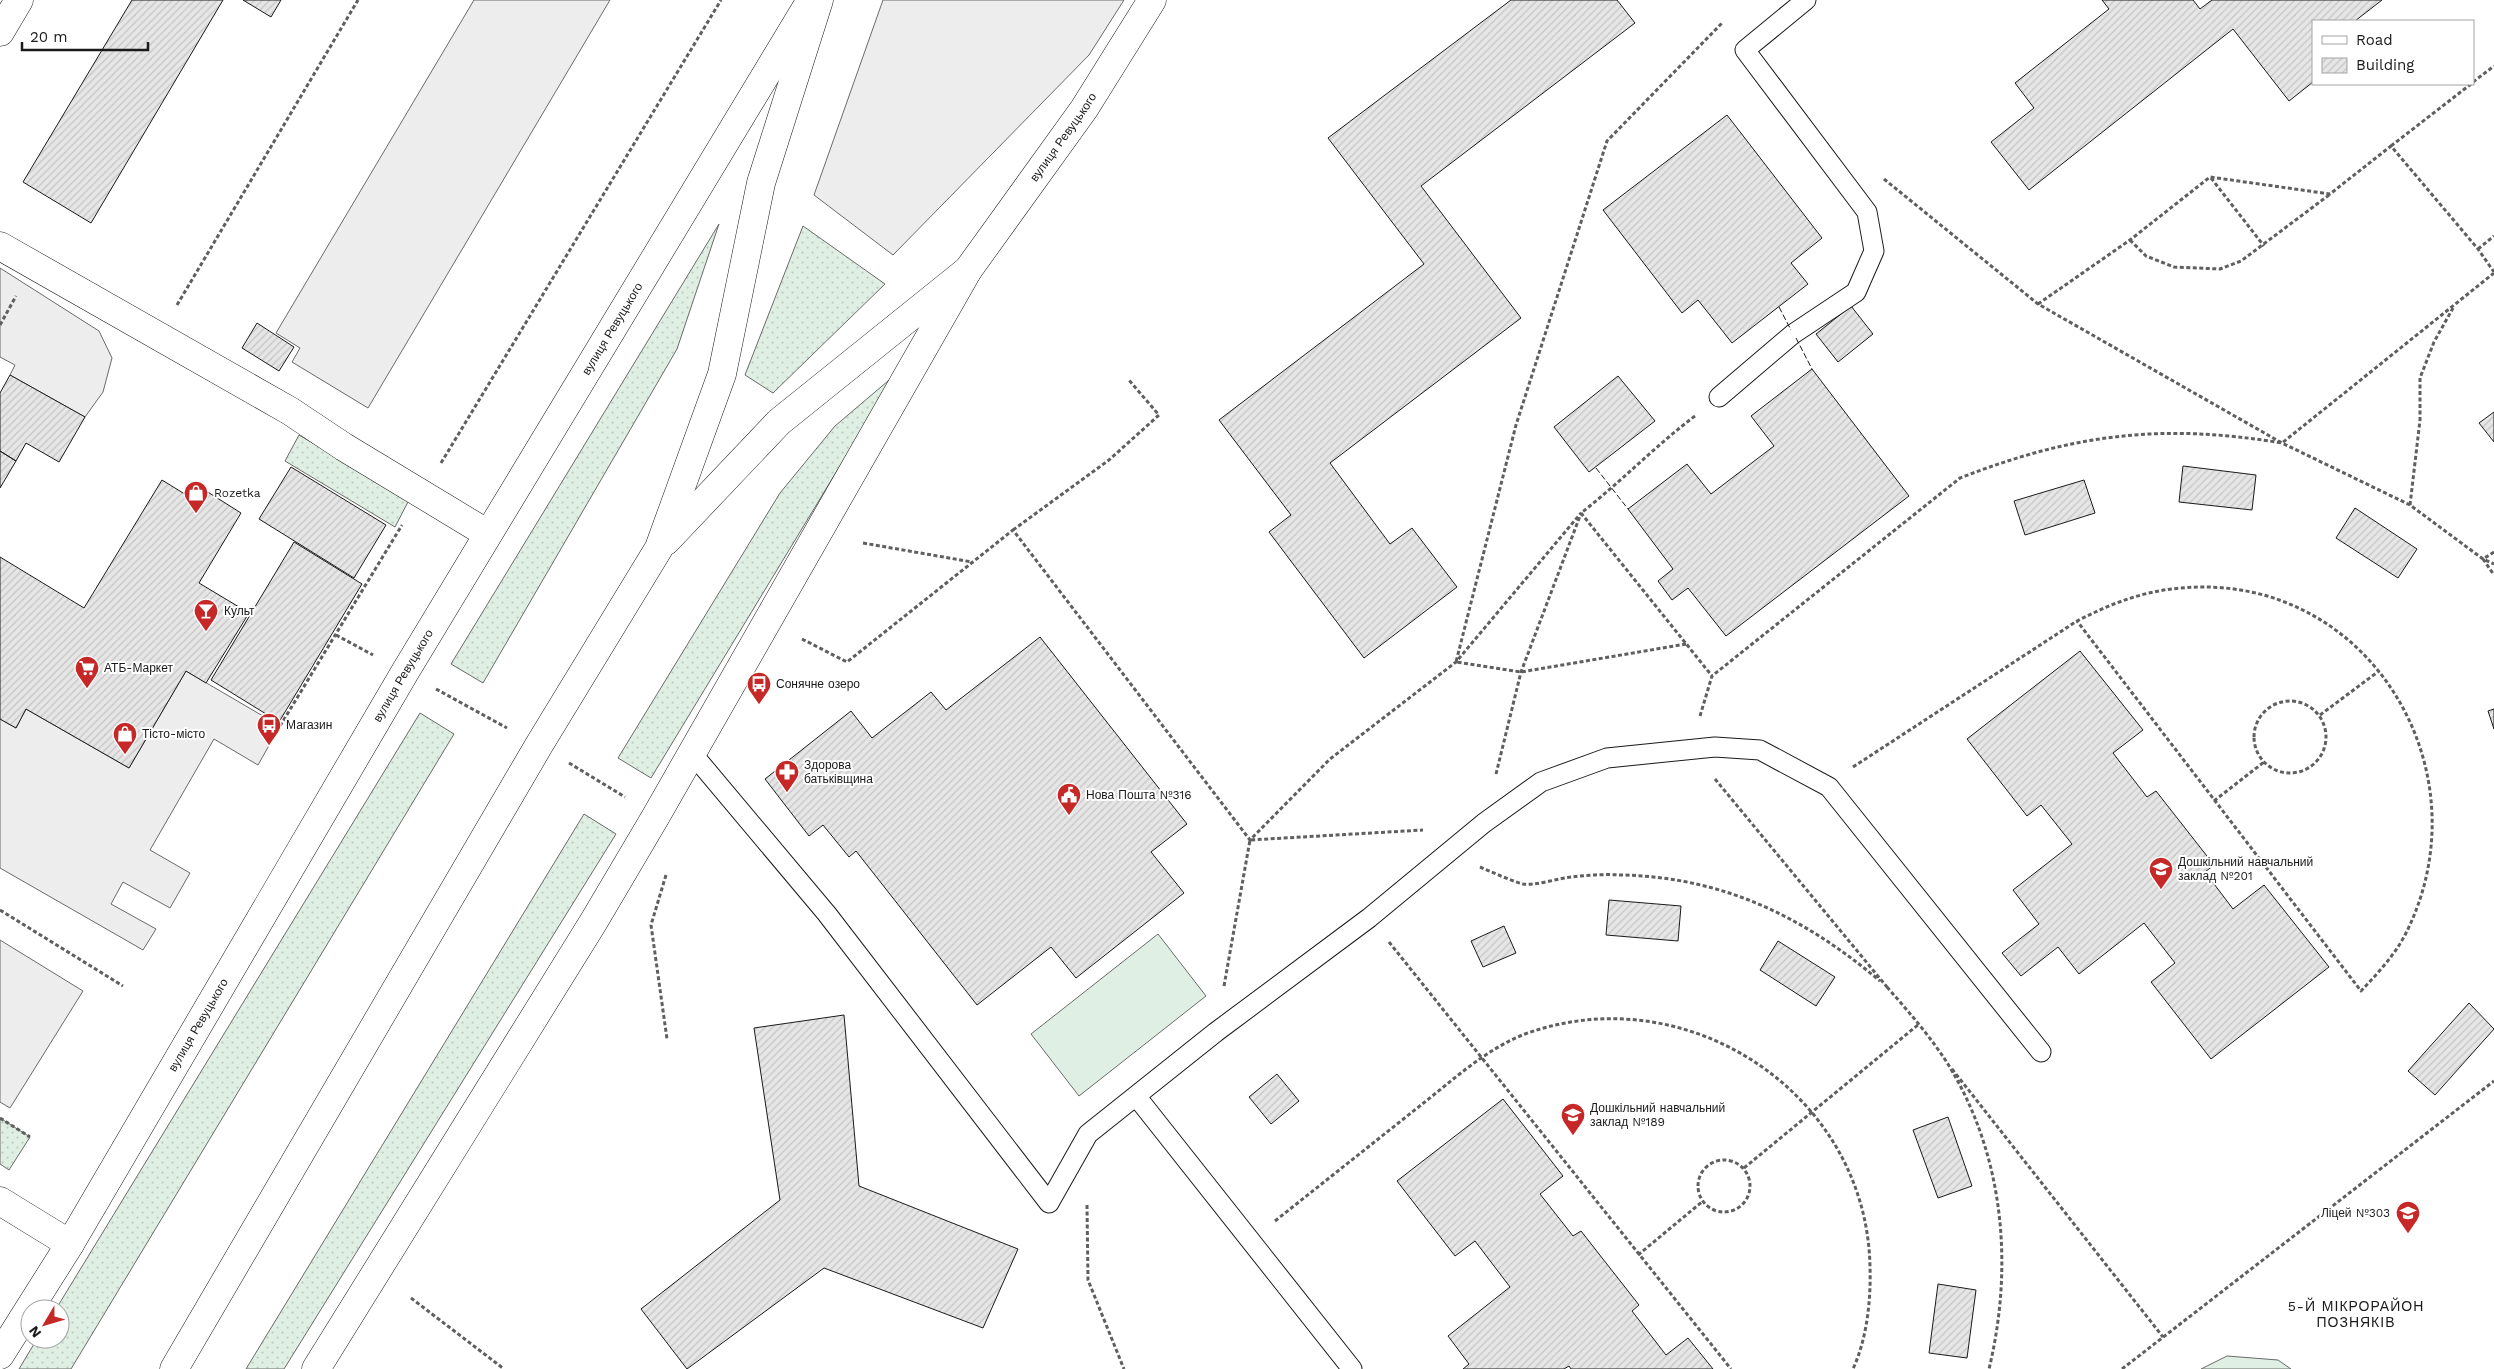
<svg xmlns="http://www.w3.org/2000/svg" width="2494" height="1369" viewBox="0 0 2494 1369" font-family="'Work Sans',sans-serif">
	<defs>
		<pattern id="grass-dots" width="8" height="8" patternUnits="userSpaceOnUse" patternTransform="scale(1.25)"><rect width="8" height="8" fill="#e0efe3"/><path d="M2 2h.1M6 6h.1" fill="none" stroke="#c0ccc2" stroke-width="1.8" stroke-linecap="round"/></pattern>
		<pattern id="building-hatch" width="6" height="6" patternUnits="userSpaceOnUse" patternTransform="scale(1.25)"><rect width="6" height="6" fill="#e6e6e6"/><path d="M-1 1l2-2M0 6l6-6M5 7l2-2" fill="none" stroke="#c5c5c5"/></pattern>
	</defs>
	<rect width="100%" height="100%" fill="#fff"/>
	<path fill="url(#grass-dots)" stroke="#6a6a6a" d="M719,224L677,349L483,683L451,664Z
		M803,226L885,284L773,393L745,375Z
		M895,375L651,778L618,758L780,493L835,426Z
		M299,435L409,500L395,527L285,461Z
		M420,713L454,734L71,1369H19L37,1339H60V1309H56Z
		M584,814L616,834L284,1369H246Z
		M0,1118L30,1137L9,1170L0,1164Z"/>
	<path fill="#e0efe3" stroke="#6a6a6a" d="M1158,934L1206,996L1079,1096L1031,1034Z
		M2227,1356L2278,1360L2291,1369H2201Z"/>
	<path fill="#ededed" stroke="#6a6a6a" d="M474,0H610L368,408L292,362L300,348L276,333Z
		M883,0H1124L1089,55L893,255L814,195Z
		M0,268L99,331L112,358L103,392L85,417L10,375L15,365L0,357Z
		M186,671L280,726L258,765L214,739L150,850L190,873L170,908L123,882L111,904L156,929L143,950L0,868V719L16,728L26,709L129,768Z
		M0,940L83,991L10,1108L0,1102Z"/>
	<path fill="url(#building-hatch)" stroke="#1a1a1a" d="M132,0H223L91,223L23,182Z
		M243,0H281L271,17Z
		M1511,0H1617L1635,23L1421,186L1521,318L1330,463L1390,544L1412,528L1457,587L1364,658L1269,532L1291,515L1219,420L1424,264L1328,138Z
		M2102,0H2193L2200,9L2212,0H2382L2355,21H2313V82L2289,101L2233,29L2029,190L1991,142L2034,108L2015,83L2109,9Z
		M1727,115L1822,238L1791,263L1808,284L1732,343L1698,300L1682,313L1603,210Z
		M1851,306L1873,334L1838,362L1816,334Z
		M257,323L294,347L279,371L242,348Z
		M1812,369L1909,496L1726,636L1688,588L1672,600L1658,581L1673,569L1628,509L1687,464L1711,494L1774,446L1751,416Z
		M10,375L85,417L59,462L26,443L16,461L0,451V393Z
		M1618,376L1655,421L1589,472L1554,427Z
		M2494,412V442L2479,423Z
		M0,451L16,461L0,488Z
		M2183,466L2256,475L2252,510L2179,502Z
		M291,467L386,525L354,578L259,519Z
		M162,480L196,501L203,489L241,513L199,583L249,613L206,683L186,671L129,768L26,709L16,728L0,719V557L84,608Z
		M2084,480L2095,513L2025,535L2014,501Z
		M2355,508L2417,549L2398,578L2336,538Z
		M294,542L362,584L279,722L211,680Z
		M1040,637L1187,824L1151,852L1184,893L1076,978L1051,947L977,1005L856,851L849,857L823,825L809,836L765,779L851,711L872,738L931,692L946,710Z
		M2080,651L2143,730L2113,753L2147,797L2156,791L2214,865L2205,872L2233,909L2264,885L2329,967L2211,1059L2151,982L2175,963L2144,923L2079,974L2058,947L2021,976L2002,953L2039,924L2013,890L2072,844L2041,805L2027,816L1967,739Z
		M2494,709V729L2488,711Z
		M1609,900L1681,906L1678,941L1606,935Z
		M1504,926L1516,953L1483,967L1471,941Z
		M1778,941L1835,977L1816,1006L1760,970Z
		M2469,1003L2494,1029L2435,1095L2408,1071Z
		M844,1015L859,1186L1018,1249L983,1328L824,1268L687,1369L641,1309L780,1200L754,1028Z
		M1277,1074L1299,1101L1271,1124L1249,1097Z
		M1503,1099L1563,1176L1540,1194L1573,1236L1581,1231L1639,1305L1632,1311L1666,1355L1688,1338L1713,1369H1571L1569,1366L1564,1369H1463L1469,1364L1448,1336L1510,1287L1475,1241L1455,1256L1397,1181Z
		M1948,1117L1972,1186L1938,1198L1913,1130Z
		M1938,1284L1976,1290L1967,1358L1929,1353Z"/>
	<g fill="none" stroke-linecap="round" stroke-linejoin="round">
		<defs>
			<path id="lane" d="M1719,397L1793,334L1856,292L1874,251L1867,212L1745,50L1806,0
				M691,752L827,914L1049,1203L1088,1134L1216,1032L1369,918L1484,823L1541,782L1607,758L1715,747L1760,750L1829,787L2041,1052
				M1136,1096L1352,1369"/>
			<g id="street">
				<path d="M0,32L19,0"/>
				<path d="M0,246L290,411L344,447L488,534"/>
				<path d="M0,1201L70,1244"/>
				<path id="s1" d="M0,1355L70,1244L405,672L811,0"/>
				<path d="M316,1369L594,921L656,816L968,270"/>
			</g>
			<g id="secondary">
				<path id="s2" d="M666,541L779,422L968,270L1084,109L1152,0"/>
				<path d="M174,1369L539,745L659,548L722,374L761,183L819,0"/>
			</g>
		</defs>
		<use href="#lane" stroke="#1a1a1a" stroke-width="21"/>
		<use href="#street" stroke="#1a1a1a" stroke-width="29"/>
		<use href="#secondary" stroke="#1a1a1a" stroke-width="29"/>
		<path stroke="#5f5f5f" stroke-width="3" stroke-dasharray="4 2.5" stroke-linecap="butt" d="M2473,82L2494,66
			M2391,146L2471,84
			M2211,178L2264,246
			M1884,179L2038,304L2282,443L2410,505L2483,559L2494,564
			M2130,240L2146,256L2174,267L2220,269L2241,261L2329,195
			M2478,249L2494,236
			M2038,304L2130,240L2210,177L2330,194L2391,146L2478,249L2494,272
			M177,305L358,0
			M0,325L16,296
			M1695,416C1655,446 1621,482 1581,513L1712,676
			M441,463L721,0
			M2410,505L2420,420V378L2434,342L2453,308
			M1013,530L1109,460L1159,415L1128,379
			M863,543L972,562
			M2494,552L2483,559L2494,575
			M336,635L373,655
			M802,639L847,662L1013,530L1250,840L1330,759L1456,662L1581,513
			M1686,644L1521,672L1456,662L1516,425L1607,141L1723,22
			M436,689L507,728
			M2254 737a36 36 0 1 1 72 0a36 36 0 1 1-72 0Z
			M2320,715L2379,671
			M1700,716L1712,676L1960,478C2073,434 2162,423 2282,443L2494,273
			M280,726L402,525
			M569,763L625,797
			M1853,767L2077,621C2110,604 2143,591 2181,588C2368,571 2489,771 2405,935C2394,956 2377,974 2361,991L2077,621
			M1496,774L1521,672L1580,516
			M1715,779L1887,987
			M2214,801L2264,762
			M1480,867C1494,873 1509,880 1523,884C1535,886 1559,878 1572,877C1588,875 1605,874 1621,875C1723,877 1804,917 1880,981
			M666,875L651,925L667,1039
			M0,910L123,986
			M1389,942L1731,1369
			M1224,986L1250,840L1423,830
			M1887,987C1908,1011 1929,1035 1946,1061C2004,1153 2014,1265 1989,1369
			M1952,1069L2163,1337
			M0,1118L30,1137
			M1698 1186a26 26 0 1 1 52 0a26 26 0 1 1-52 0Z
			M1744,1168L1919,1024
			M1087,1205L1088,1280L1124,1369
			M1275,1221C1324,1182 1372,1144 1421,1105C1453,1080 1486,1049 1525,1034C1687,975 1867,1094 1870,1267C1871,1301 1867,1338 1853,1369
			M1638,1255L1703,1201
			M411,1298L504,1369
			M2122,1369L2494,1081"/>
		<use href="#lane" stroke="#fff" stroke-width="19"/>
		<use href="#street" stroke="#fff" stroke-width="28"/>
		<use href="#secondary" stroke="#fff" stroke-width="28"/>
		<path stroke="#1a1a1a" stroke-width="1" stroke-dasharray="6 2.5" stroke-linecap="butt" d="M1779,307L1791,330
			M1796,338L1812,369
			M1596,468L1628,509"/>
	</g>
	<defs>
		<symbol id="shop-pin" viewBox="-11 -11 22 30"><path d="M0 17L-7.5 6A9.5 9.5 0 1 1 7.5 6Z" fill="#c62828" stroke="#fff"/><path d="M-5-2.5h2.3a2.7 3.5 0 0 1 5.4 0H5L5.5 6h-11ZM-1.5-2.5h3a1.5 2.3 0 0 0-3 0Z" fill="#fff"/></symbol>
		<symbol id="bar-pin" viewBox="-11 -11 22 30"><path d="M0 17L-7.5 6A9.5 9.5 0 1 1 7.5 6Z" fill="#c62828" stroke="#fff"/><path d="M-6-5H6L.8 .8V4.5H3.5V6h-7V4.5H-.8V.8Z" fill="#fff"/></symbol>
		<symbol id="supermarket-pin" viewBox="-11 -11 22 30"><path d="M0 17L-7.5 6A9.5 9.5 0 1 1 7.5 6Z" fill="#c62828" stroke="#fff"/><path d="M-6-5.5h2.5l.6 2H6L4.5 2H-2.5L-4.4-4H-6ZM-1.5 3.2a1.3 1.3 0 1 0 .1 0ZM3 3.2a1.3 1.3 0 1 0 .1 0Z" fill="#fff"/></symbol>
		<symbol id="bus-pin" viewBox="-11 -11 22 30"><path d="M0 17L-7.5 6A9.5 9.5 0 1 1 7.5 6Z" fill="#c62828" stroke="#fff"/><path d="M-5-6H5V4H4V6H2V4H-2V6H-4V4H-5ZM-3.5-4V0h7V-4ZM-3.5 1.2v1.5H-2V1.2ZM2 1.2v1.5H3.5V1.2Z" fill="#fff"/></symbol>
		<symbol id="pharmacy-pin" viewBox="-11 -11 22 30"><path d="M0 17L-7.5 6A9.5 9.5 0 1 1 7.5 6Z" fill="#c62828" stroke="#fff"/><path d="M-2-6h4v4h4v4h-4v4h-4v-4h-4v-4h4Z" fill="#fff"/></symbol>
		<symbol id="civic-pin" viewBox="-11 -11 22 30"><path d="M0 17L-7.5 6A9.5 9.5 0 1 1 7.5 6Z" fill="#c62828" stroke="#fff"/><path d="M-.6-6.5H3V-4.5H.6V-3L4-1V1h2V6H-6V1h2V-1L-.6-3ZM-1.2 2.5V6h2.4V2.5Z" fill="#fff"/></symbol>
		<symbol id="school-pin" viewBox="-11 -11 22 30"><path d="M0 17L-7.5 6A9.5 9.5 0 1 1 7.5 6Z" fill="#c62828" stroke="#fff"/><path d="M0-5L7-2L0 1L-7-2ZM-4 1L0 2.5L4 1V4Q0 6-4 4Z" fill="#fff"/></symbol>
	</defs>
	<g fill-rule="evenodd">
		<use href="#shop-pin" x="182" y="479" width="28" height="38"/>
		<use href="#bar-pin" x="192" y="597" width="28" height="38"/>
		<use href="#supermarket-pin" x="73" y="654" width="28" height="38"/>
		<use href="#bus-pin" x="745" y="670" width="28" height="38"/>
		<use href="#bus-pin" x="255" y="711" width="28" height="38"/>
		<use href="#shop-pin" x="111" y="720" width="28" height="38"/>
		<use href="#pharmacy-pin" x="773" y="758" width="28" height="38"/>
		<use href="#civic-pin" x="1055" y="781" width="28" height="38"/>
		<use href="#school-pin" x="2147" y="855" width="28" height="38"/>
		<use href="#school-pin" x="1559" y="1101" width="28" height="38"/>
		<use href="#school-pin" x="2394" y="1199" width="28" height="38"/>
	</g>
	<g text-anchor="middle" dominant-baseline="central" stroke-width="4" stroke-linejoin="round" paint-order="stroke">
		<g font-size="12" fill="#1a1a1a" stroke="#fff">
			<text stroke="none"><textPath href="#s2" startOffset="570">вулиця Ревуцького</textPath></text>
			<text stroke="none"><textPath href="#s1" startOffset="1195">вулиця Ревуцького</textPath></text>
			<text stroke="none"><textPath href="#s1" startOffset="790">вулиця Ревуцького</textPath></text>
			<text stroke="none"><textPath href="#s1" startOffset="385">вулиця Ревуцького</textPath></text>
		</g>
		<g font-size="12" fill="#1a1a1a" stroke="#fff" text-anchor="start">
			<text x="214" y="493">Rozetka</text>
			<text x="224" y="611">Культ</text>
			<text x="104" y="668">АТБ-Маркет</text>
			<text x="776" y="684">Сонячне озеро</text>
			<text x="286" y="725">Магазин</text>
			<text x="142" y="734">Тісто-місто</text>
			<text x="804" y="765">Здорова<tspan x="804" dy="14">батьківщина</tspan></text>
			<text x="1086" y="795">Нова Пошта №316</text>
			<text x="2178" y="862">Дошкільний навчальний<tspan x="2178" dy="14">заклад №201</tspan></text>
			<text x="1590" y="1108">Дошкільний навчальний<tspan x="1590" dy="14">заклад №189</tspan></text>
			<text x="2390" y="1213" text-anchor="end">Ліцей №303</text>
		</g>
		<g font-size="14" letter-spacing="1" fill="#1a1a1a" stroke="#fff">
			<text x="2356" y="1306">5-Й МІКРОРАЙОН<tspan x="2356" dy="16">ПОЗНЯКІВ</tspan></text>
		</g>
	</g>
	<rect x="2312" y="20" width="162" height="65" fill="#ffffff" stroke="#a3a3a3"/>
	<rect x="2322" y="36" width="25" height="8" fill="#ffffff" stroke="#a3a3a3"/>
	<text x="2356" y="45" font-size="15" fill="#1a1a1a">Road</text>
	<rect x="2322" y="58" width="25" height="15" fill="url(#building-hatch)" stroke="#a3a3a3"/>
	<text x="2356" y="70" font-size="15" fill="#1a1a1a">Building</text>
	<g transform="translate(45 1324) rotate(232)"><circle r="24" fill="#ffffff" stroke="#a3a3a3"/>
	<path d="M0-4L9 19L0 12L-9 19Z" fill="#c62828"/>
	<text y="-8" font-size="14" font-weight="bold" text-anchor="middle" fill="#1a1a1a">N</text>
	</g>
	<path d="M22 42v8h126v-8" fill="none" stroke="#1a1a1a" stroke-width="2.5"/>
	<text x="30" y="42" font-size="15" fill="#1a1a1a" stroke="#ffffff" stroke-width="4" paint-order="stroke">20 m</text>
</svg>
